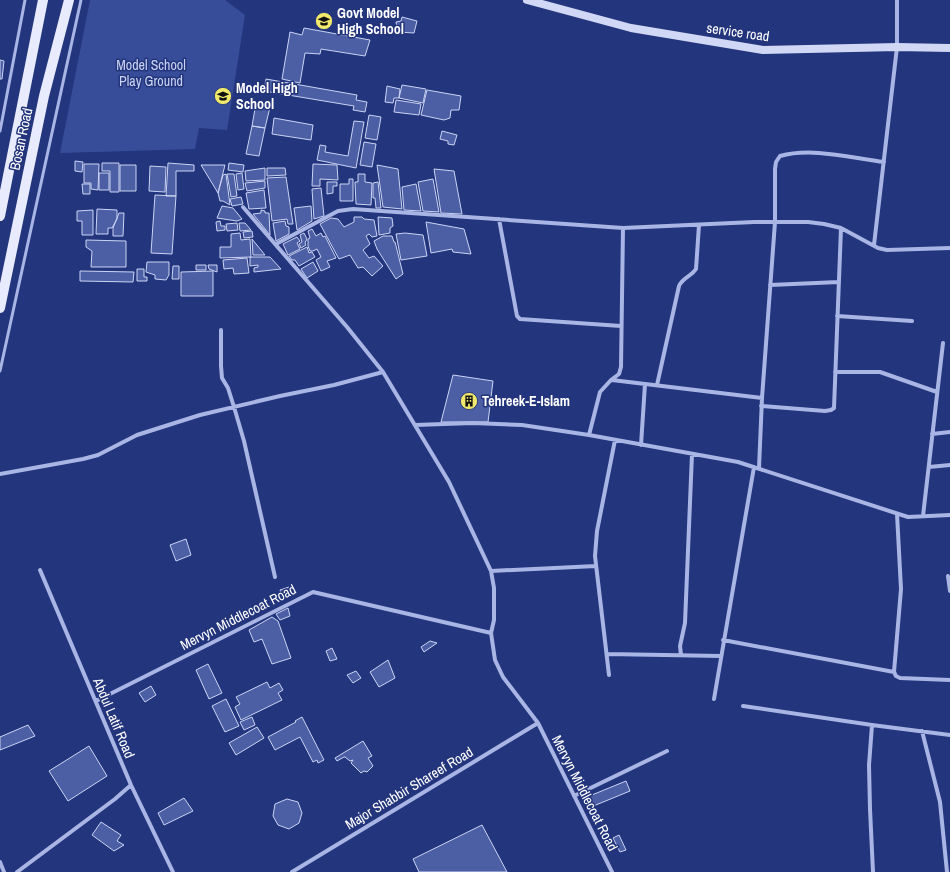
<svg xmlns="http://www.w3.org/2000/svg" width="950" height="872" viewBox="0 0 950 872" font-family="'Archivo Narrow',sans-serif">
	<rect width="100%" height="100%" fill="#23357c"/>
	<path fill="#374d9a" d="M90,0H225L245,15L227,130L199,128L195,149L60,153Z"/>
	<path fill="#4c5fa5" stroke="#cbd4f4" d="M402,17L417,21L414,33L398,32L396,22L401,21Z
		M304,28L370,40L365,56L321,49L320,54L305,53L300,83L282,79L290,32L302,35Z
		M0,60L4,61L2,79H0Z
		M266,79L357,95L356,100L367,102L365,112L353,110L354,106L264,91Z
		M402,85L426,89L423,103L399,98Z
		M387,86L400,89L399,98H394L393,103L385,102Z
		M427,90L461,96L459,110H451L450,118L444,120L421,115Z
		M396,100L421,104L419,115L394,112Z
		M256,103L270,107L265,128L252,126Z
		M369,115L381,117L377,140L365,138Z
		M274,118L313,125L311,140L272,134Z
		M354,121L364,122L356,168L317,160L320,145L326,146L325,152L348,156Z
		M252,126L265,128L259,156L246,154Z
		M442,131L457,135L454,145L448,144V141L440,139Z
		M364,142L376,144L372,167L360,165Z
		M75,161L83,162L82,172L75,171Z
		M102,163H119V192H110V171H102Z
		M168,163L194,165V171H176V196H166Z
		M229,163L244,165L243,172L228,170Z
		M84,164H99L98,190L91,189V183H84Z
		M313,164L337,165L338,180L320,179V186H312Z
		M120,165H136V191H120Z
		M201,165H225L218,193Z
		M377,165L398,169L402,209L383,207Z
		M150,166L166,167L165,192L149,191Z
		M265,168V180L246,181L245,171Z
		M267,168H285L286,175L267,176Z
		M434,169L454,171L462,214L441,213Z
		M99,173H109V190H99Z
		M242,173L244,189L238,190L236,174Z
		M226,174L230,205L223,201H220L218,193L223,175Z
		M227,174H234L237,196L231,197Z
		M358,174H365V182L372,183L371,205L356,204L355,182H358Z
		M286,177L293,224H288L287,219L272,221L267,178Z
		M349,179H353V201H340V184H349Z
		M433,179L439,212L423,211L418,182Z
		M265,181V188L247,191L245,183Z
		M327,182H337V186H333V193L327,194Z
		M378,182L381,208H376L375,198H373V183Z
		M82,184H90V194H83Z
		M416,184L421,211L404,210L402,187Z
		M321,188L324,216L314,219L312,189Z
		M264,190L266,208L249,209L246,193Z
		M155,195L176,196L172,254L151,253Z
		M241,197L243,204L232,206L230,199Z
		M222,206L233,208L242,219L237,221L217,218Z
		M311,206L312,221L297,230L294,208Z
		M97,209L117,210V219L112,228H108V234H96Z
		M93,210V235H82V221H77V211Z
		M261,210L265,211V213H269L270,235L253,214L261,213Z
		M119,213H124L123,236H113V228Z
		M354,217H362L364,219L374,220L377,236L372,237L369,234L366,236L370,244L363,250L369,258L374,256L383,266L372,276L363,267L358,268L350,255L339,259L320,224L331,218L338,219L344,227L354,222Z
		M378,217L392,218L393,226L390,228V233L379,235Z
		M220,221L221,226H225V230L217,231L216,222Z
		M285,221L286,226L289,227V234L276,241L273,223Z
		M426,222L464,229L471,254L453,252L452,249L431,253Z
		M237,223L238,230L227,231L226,224Z
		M239,223H245L251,230L240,231Z
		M312,229L316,236L321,233L323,237L325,236L336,258L327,261L330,267L321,271L316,260L321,257L317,249L313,251H310L308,246V239L310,238L308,231Z
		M252,231L253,237L244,238L243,232Z
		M240,233L241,240L250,239L251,257L220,258V247H231V234Z
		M304,233L307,239L305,243L306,245L301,248L299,244L302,242L300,235Z
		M405,233L423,235L427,256L401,260L396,234Z
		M383,236H392L394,242H395L403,274L396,279L377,249L374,241Z
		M297,237L300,241L297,243L300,249L288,255L283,244Z
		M252,239L265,255H253Z
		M86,240L126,241V267H91L92,251L86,247Z
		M307,247L309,253L312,252L315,257L299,266L295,260H292L289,256Z
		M250,257H270L281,269L254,272V268L258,267V265L250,266Z
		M247,258L249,273L234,274L233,268L224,269L223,260Z
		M147,262H169V275L166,280L155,279V275L146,272Z
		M313,262L318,271L307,278L301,269Z
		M196,265H206V270H196Z
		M208,265H217V272L209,269Z
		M173,266H179V279H172Z
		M137,269H144V277H147V281H137Z
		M80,271L134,272L133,282L80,281Z
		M213,271V296H181V272Z
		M453,375L493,381L488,422H441Z
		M186,539L191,555L176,561L170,545Z
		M289,587L292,593L282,597L280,590Z
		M288,608L290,616L280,620L276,614Z
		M272,617L278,621L291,658L272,664L262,639L254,642L249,630Z
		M430,641L437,643L424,652L421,647Z
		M332,648L337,659L330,661L326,651Z
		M388,660L395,678L379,687L370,672Z
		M208,664L222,693L209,699L196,670Z
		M356,671L361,678L353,683L347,675Z
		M267,682L270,688L279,683L283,690L278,693L282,700L241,720L235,707L240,704L236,697Z
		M151,686L156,695L145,702L139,693Z
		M226,699L239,726L225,732L212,706Z
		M252,717L255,725L244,730L240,722Z
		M302,717L324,760L318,763L317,760L313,762L300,737L275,750L268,737L296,722L295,721Z
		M28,725L35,736L0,750V737Z
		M257,727L264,738L236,755L229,743Z
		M363,741L372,756L368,758L373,766L367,772L364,771L361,773L351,763L353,760L350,761L345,757H344L337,761L335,758Z
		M89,746L107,776L68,801L49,771Z
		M626,781L630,791L591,807L587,797Z
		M184,798L193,811L164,825L158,813Z
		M287,799L298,802L302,813L299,823L289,829L278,825L273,816L275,804Z
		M101,822L121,835L117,841L124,845L114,851L92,835Z
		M482,825L507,872H419L413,859Z
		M619,835L626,850L620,852L613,838Z"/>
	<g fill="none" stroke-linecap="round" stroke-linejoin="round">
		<path stroke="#a8b5e5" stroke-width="3" d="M0,131L25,0
			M0,371L81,0"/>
		<path stroke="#a8b5e5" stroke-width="4" d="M243,207L347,327L383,372L449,482L491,571L494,588V620L491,633L495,660L503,677L538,723L612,872
			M499,219L517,316L520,319L621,326
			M276,244L338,211L353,209L623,228L754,222H808L824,224L841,228L878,248L887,250L950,248
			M874,245L897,47V0
			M770,285L839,282
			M837,316L912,321
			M221,330V366L222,378L228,388L234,407L244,441L275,577
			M835,372H880L937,392
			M612,380L762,398
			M657,385L679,286C683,277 691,277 696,269L699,225
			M761,406L825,411L831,410L834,408L841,228
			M415,425L473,423L522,425L589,435L738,462L908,517L950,515
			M932,434L950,432
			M589,435L600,392L611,380L619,374L621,367L623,228
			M641,445L645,384
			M929,467L950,465
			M759,468L762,398L775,222V169L776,162L780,156C812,147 851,158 884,162
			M0,474L83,459L98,455L137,435L200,415L280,396L334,385L383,372
			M897,514L901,589L894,672L896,676L900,678L950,680
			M923,516L943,343
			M40,570L131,785L173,872
			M491,571L596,566
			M948,576L950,591
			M723,640L894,672
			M607,654L721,656
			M681,655L680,646L685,623L692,454
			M609,675L595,556L597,531L615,440
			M714,699L754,467
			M96,701L313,592L491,633
			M743,706L872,725L950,735
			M872,725L869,765L870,809L873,872
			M922,731L940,802L947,872
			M574,796L667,751
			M0,862L4,872
			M17,872L115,799L131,785
			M292,872L538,723"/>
		<path stroke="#d1d8f5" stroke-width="8" d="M527,0L631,28L763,50L897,47L950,48"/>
		<path stroke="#e8ebfd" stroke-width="10" d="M0,216L43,0
			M0,308L44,96L69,0"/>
	</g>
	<defs>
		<symbol id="school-disc" viewBox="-11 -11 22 22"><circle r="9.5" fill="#f0e96b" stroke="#23357c"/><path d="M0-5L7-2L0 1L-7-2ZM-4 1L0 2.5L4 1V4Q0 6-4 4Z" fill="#111"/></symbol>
		<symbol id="university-disc" viewBox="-11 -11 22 22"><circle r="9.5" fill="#f0e96b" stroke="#23357c"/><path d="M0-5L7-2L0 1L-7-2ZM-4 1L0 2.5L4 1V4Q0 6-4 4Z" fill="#111"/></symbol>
		<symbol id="building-disc" viewBox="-11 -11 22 22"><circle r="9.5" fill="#f0e96b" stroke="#23357c"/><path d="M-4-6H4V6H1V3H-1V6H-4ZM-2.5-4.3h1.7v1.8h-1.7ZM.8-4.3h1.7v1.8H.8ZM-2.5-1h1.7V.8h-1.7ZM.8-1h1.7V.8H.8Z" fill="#111"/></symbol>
	</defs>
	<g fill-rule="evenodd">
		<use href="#school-disc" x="314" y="11" width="20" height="20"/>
		<use href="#university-disc" x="213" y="86" width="20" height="20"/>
		<use href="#building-disc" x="459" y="391" width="20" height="20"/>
	</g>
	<g text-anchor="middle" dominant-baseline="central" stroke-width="3" stroke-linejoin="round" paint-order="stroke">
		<g font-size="14" font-weight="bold" fill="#fff" stroke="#23357c" text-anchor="start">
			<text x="337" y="13">Govt Model<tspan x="337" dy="16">High School</tspan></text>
			<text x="236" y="88">Model High<tspan x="236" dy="16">School</tspan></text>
			<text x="482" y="401">Tehreek-E-Islam</text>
		</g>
		<g font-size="14" fill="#fff" stroke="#23357c">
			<text transform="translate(738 32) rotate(8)">service road</text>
			<text transform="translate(21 139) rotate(-78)">Bosan Road</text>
			<text transform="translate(238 617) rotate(-27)">Mervyn Middlecoat Road</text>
			<text transform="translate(114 718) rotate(67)">Abdul Latif Road</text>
			<text transform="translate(409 788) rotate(-31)">Major Shabbir Shareef Road</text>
			<text transform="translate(585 793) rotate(63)">Mervyn Middlecoat Road</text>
		</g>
		<g font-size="14" fill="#cbd4f4" stroke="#23357c">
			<text x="151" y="65">Model School<tspan x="151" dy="16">Play Ground</tspan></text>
		</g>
	</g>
</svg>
